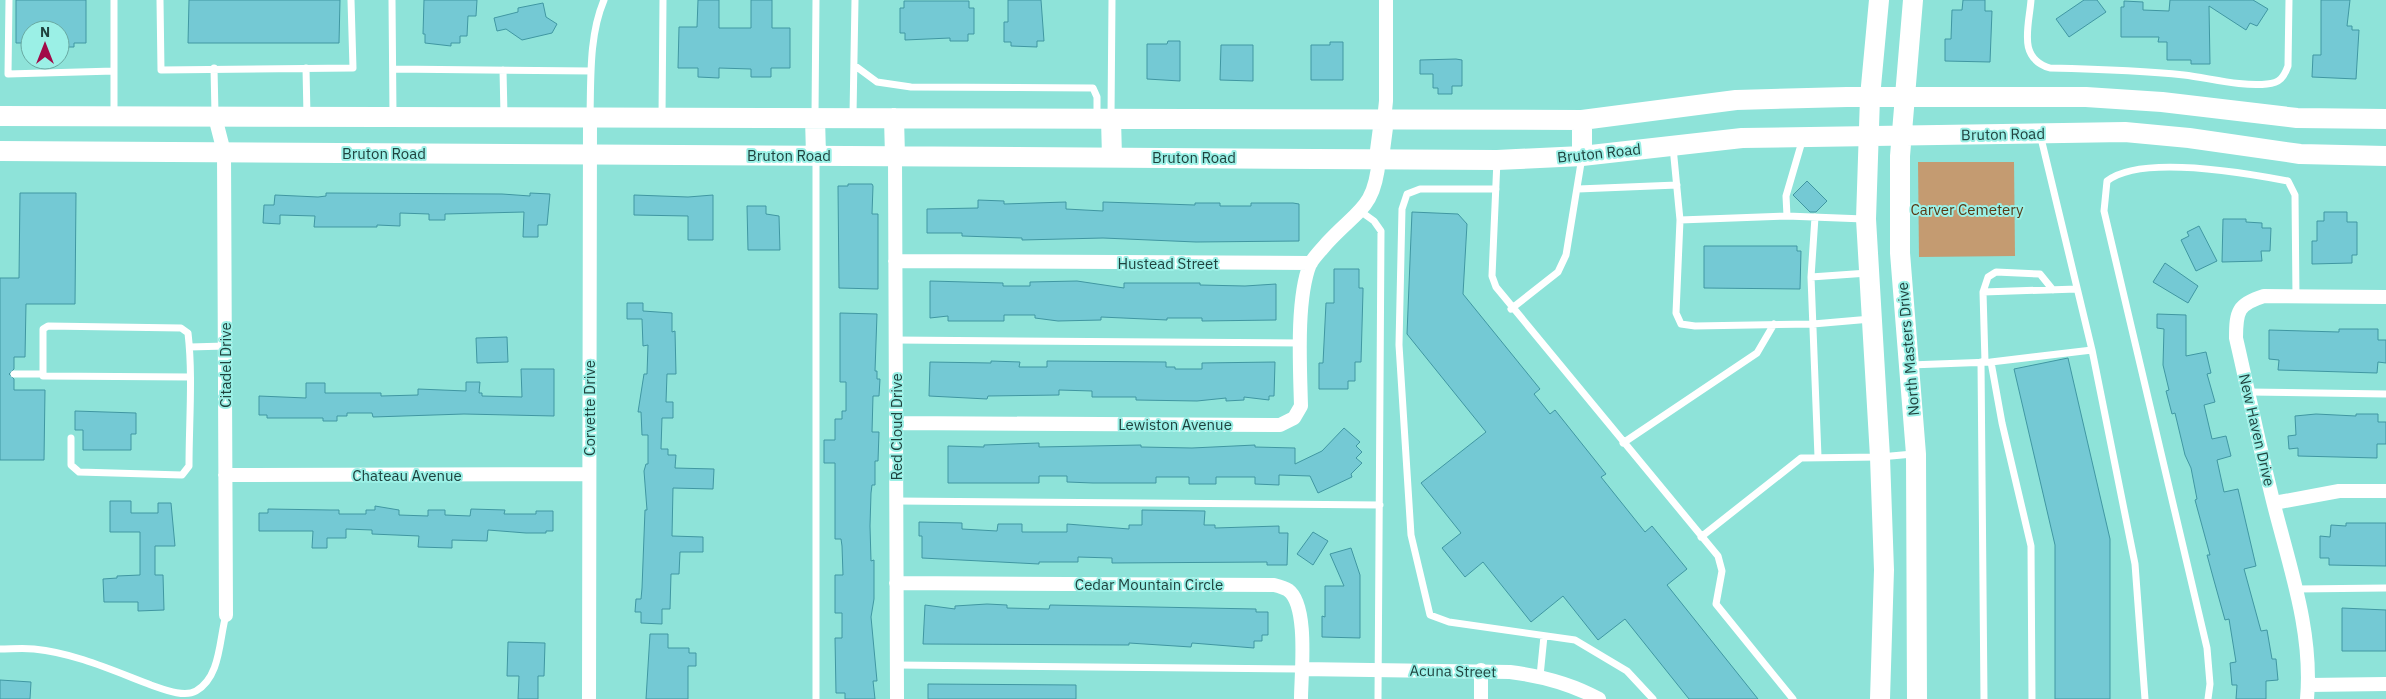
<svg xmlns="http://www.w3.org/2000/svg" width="2386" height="699" viewBox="0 0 2386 699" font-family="'IBM Plex Sans',sans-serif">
	<rect width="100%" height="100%" fill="#8ee3d9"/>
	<path fill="#c49b71" d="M1918,162H2014L2015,256L1919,257Z"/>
	<path fill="#74c9d4" stroke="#4097a2" d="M16,0H86V43H74V47H60V30H30V43H16Z
		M189,0H340L339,43H188Z
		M424,0H477L476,16H468L467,36H460V43H451V46L425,43V34H423Z
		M698,0H719V28H751V0H772V28H790V68H771V77H751V69L719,68V78L698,77V68H678L679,27H697Z
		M1008,0H1041L1044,41H1037V47L1011,46V42H1004V22H1008Z
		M1963,0H1985V11H1992L1990,62L1945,61V39H1951L1952,10H1962Z
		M2084,0H2097L2106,12L2069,37L2056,19Z
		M2170,0H2253L2268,9L2257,26L2250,23L2246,30L2209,6L2210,64H2191V60H2167V42H2158L2159,37H2121V7H2124V1L2143,2V10L2169,11Z
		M2321,0H2350L2347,26H2352V30H2359L2356,79L2312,77L2313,55H2321Z
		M904,1H969V8H974V34H968V41H950V38L905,40V33H900V8H904Z
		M543,3L546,17L557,24L552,33L522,40L506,29L497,31L494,18L518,12V8Z
		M1168,41H1180V81L1147,79V44H1167Z
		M1330,42H1343V80H1311V45H1330Z
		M1221,45H1253V81L1220,80Z
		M1456,59L1462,60V86H1452V94H1438V88H1433V74H1420V60Z
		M1807,181L1827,201L1816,212H1810L1793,195Z
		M848,184H872L873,186L872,214H878V289L839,288L838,186H848Z
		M20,193H76L75,304H26L25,357H14V369L9,374L14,379V390H45L44,460H0V278H19Z
		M326,193L502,194L530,196V193L550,194L547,225H538V237H523L524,212L445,214V220H429V214L400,213V226L377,225V227H314L315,216L280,215V224L263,223L264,205H274L275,195L318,197L326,196Z
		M634,195L688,197L713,195V240H688V216L634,215Z
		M978,200L1004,201V204L1066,202V209L1103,211V202L1195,205V203H1220V206H1251V203H1293L1299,204V241L1196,242L1103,238L1022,240V238L962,236V233H927V209L978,208Z
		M747,206H766V214L779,216L780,250H748Z
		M1412,212L1458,214L1467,224L1463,294L1540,389L1534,394L1550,414L1555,410L1606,474L1601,477L1645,532L1652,526L1687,569L1667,585L1758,699H1689L1625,619L1598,640L1563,596L1531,622L1483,562L1465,577L1442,548L1461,533L1421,483L1486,432L1407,334Z
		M2324,212H2347V222H2357V255H2352V263L2312,264V241H2317V221H2324Z
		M2223,219H2246V222L2262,223V228H2271L2270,251H2261L2262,261L2222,262Z
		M2199,226L2217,261L2196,271L2181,240L2189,236L2187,232Z
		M1704,246H1797V251H1801L1800,289L1704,288Z
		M2165,263L2198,286L2188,303L2153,282Z
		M1334,269H1359V288H1363V291L1361,362H1355V381H1348V389H1319V363H1323L1326,303H1334Z
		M930,281L1003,283V286H1030V282L1077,281L1124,288V283H1200V285L1245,286L1276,284V320L1202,321V318H1167V320L1101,317V320L1058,321L1035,318V315H1004V321H948V316L930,318Z
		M627,303H643V311L672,313V332L675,331L676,374H667L666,402H673V418H662L661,449H668V455H676L675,468L714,469L713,489L673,488L672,536L703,537V552H680L679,574H671L670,609H662V624L641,623V612H635L636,599H641L642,588L645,510H647L644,471L646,464H648V435H642L641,412H638L644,374H647L648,345L643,346L642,319H627Z
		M840,313L877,314L875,371H877V379H880L879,396H873L872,432H879L878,461H875V485H872L871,493L870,526L871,561L874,560V599L871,617L877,681H873L875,699H845V693H836L835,638H842V613H835V575H843L842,546L841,539H835V463H824V440H835V419H842V411H846V382H840Z
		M2157,314L2186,315V356L2206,352L2211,373L2207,374L2215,402L2204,405L2212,439L2226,436L2231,456L2217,460L2224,492L2238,489L2256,566L2244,569L2261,631L2267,630L2272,659H2276L2278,680L2266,681V699H2236L2237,685H2232L2230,663L2236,662L2229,619L2225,620L2213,577L2207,555H2210L2195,500L2197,499L2191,468L2185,455L2175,413L2172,414L2166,391L2169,390L2163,365L2164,329L2157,328Z
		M2339,329H2378V340H2386V363L2378,362L2377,373L2278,370L2279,360L2269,359V330L2339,332Z
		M507,337L508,362L477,363L476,338Z
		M2068,358L2110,539V699H2055V545L2014,369Z
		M991,361L1020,362L1019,367H1047V361L1166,362V367H1175V369H1202V363L1275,362L1274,396H1269V400L1244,397V400L1226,401V398L1197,401L1136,400V397H1092V391L1059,390V395L988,396L987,399L929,396L930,362L991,363Z
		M521,369H554V416L464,414L373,417L372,413H347V416H337V421H323V418H267V415H259V396L306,398V383H325V393H381V396L418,395V389L466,391V382H480L479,393H482V396L522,397Z
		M75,411L136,413V434H131V450H83V430H75Z
		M2316,414L2356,416V414H2378V422H2386V444H2377V458L2298,456V448L2289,449L2288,436L2296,435L2295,416Z
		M1344,428L1360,442L1356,446L1362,452L1356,458L1362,463L1351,474L1352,477L1318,493L1310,476L1279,475V485L1255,484V477H1216V484H1189V477H1156V483H1093L1067,482V476H1039V483H948V446L984,447V445L1039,443V447L1141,445V447L1192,448L1255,445V447L1295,448V464L1322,451Z
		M110,501H131V513H158V503H171L175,546H155V575H163L164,610L138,611V602H104L103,579L117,578V576L140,575V532H110Z
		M375,506L399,510V515L428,516V510H445V515L470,516L471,509L505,510L504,514H536V511H553V531H546V533H526L488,530L487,541L452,540V548L418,547L419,536L372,534V530L346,529V538H327V548H312L313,531H259V513H268V509L330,510H339V514H366V510H375Z
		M1142,510L1205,511L1204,525H1215V528L1279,526V533H1288L1287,565H1267V562L1112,563V558L1078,557V562H1039V564L922,558V536H919V522L962,523V529L997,531L998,524H1022V532H1067V524L1129,529V525H1142Z
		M2346,523H2386V566L2329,565V558H2320V536L2330,537L2331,525L2346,526Z
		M1313,532L1328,541L1313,565L1297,554Z
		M1351,548L1360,575V638L1322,637V616L1325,617V586H1344L1330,554Z
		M987,604L1007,605V608L1049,609L1050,605L1256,609V612H1268V635H1262V641H1254V648L1192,643L1191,647L1129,643V645L923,644L925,605L955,609V606Z
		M2342,608L2386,610V651H2342Z
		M650,634H668V648H689V653H696V666H688V699H646Z
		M508,642L545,643L544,676H538V699H518L519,676H507Z
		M0,680L31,682L30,699H0Z
		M928,684L1076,685V699H928Z"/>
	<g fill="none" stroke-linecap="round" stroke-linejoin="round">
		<path stroke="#fff" stroke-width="7" d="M9,0L8,74L114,71
			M160,0L161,70L353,68L351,0
			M392,0L393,114
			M2031,0C2029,27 2017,58 2050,68C2095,69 2139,70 2184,75C2209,78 2243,87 2267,84C2280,83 2284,77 2288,66L2289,0
			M854,65L877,82L911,87L1093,88L1097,97V118
			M214,68L215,114
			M306,68L307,116
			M393,69L591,71
			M503,70L504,115
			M114,115V0
			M815,115L816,0
			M853,115L855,0
			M590,116C591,78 589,35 604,0
			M662,117L663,0
			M1111,117L1112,0
			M2040,134L2092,350L2135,564L2145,699
			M1803,138L1786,196L1787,216L1864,219
			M1673,147L1680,220L1676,313L1681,324L1695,326L1813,324L1871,319
			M816,158V699
			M1497,160L1492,276L1496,287L1718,556L1722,571L1716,604L1793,699
			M1496,189H1420L1407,194L1402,209L1399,345L1411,535L1430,615L1449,622L1575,640L1627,671L1653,699
			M1578,189L1677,185
			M1360,211L1374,221L1381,231L1378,699
			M1815,217L1811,277L1868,273
			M1680,220L1787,216
			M1811,277L1818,457
			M1983,292L2077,289
			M1511,309L1558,272L1566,255L1582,157
			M895,340L1300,343
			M190,347L225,346
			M1981,362L1984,699
			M1985,362L1983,292L1988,277L1996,272L2040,274L2053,290
			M1991,362L2092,350
			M1910,365L1991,362L2002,423L2031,546L2032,699
			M14,374H41
			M2249,392L2386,394
			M71,438V465L79,472L182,475L189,466C189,422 193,376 188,333L181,328L48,326L43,329V376L190,377
			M1623,443L1757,353L1774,324
			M897,501L1380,505
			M1701,537L1801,458L1880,457L1913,454
			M2297,589L2386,588
			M0,649C11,649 23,648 34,649C75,653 114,671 151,685C163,689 184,698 196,691C221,677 219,639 226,615
			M897,665L1301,669
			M1540,676L1544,636
			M2208,699L2210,684L2207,648L2104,211L2107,181C2141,154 2246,173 2288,181L2295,195L2296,297"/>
		<path stroke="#fff" stroke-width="14" d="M215,117L224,152L226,615
			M1384,120L1386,101V0
			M895,156L897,699
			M895,261L1311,263
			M896,423L1280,425L1294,418L1301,406C1300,367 1296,299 1310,264C1314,257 1322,249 1327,243C1358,209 1375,209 1379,158
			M225,475L588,474
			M2274,503L2339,491H2386
			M896,583L1274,585C1278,586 1285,588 1288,590C1309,605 1301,675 1301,699
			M1301,669L1510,672C1542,676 1570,683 1599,699
			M1481,670V699
			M2308,685L2386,684
			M589,699L590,118
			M2307,699C2313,633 2290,568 2274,505C2260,450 2249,394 2236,338C2236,311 2238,304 2264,296L2386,297"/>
		<path stroke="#fff" stroke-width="20" d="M1879,0L1870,97L1866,219L1880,457L1884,570L1880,699
			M1913,0L1900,156V253L1916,454L1917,699
			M0,116L1582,120L1736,100L1847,97H2086L2162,102L2297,118L2386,119
			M815,118L816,155
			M894,118L895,156
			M1111,119L1112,157
			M0,151L1497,160L1582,156L1742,138L2125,132L2189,138L2300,154L2386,156
			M1582,156V120
			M1379,158L1384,120"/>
	</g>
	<g text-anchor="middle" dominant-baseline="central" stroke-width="4" stroke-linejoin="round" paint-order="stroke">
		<g font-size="15" fill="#1f423e" stroke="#9bf0e6">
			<text transform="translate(2003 134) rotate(-1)">Bruton Road</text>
			<text x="384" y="153">Bruton Road</text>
			<text transform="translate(1599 153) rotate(-6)">Bruton Road</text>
			<text x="789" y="155">Bruton Road</text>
			<text x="1194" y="157">Bruton Road</text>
			<text x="1168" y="263">Hustead Street</text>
			<text transform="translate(1908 349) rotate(-95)">North Masters Drive</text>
			<text transform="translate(225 365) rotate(-90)">Citadel Drive</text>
			<text transform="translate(589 408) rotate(-90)">Corvette Drive</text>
			<text x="1175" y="424">Lewiston Avenue</text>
			<text transform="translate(896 427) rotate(-90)">Red Cloud Drive</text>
			<text transform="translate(2257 430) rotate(77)">New Haven Drive</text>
			<text x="407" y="475">Chateau Avenue</text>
			<text x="1149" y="584">Cedar Mountain Circle</text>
			<text transform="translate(1453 671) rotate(1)">Acuna Street</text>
		</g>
		<g font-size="15" fill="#583814" stroke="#9bf0e6">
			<text x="1967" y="209">Carver Cemetery</text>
		</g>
	</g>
	<g transform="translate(45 45)"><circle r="24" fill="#9bf0e6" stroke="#69aaa3"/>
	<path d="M0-4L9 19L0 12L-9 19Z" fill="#a20948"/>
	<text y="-8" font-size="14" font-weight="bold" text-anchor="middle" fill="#1f423e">N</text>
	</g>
</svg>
